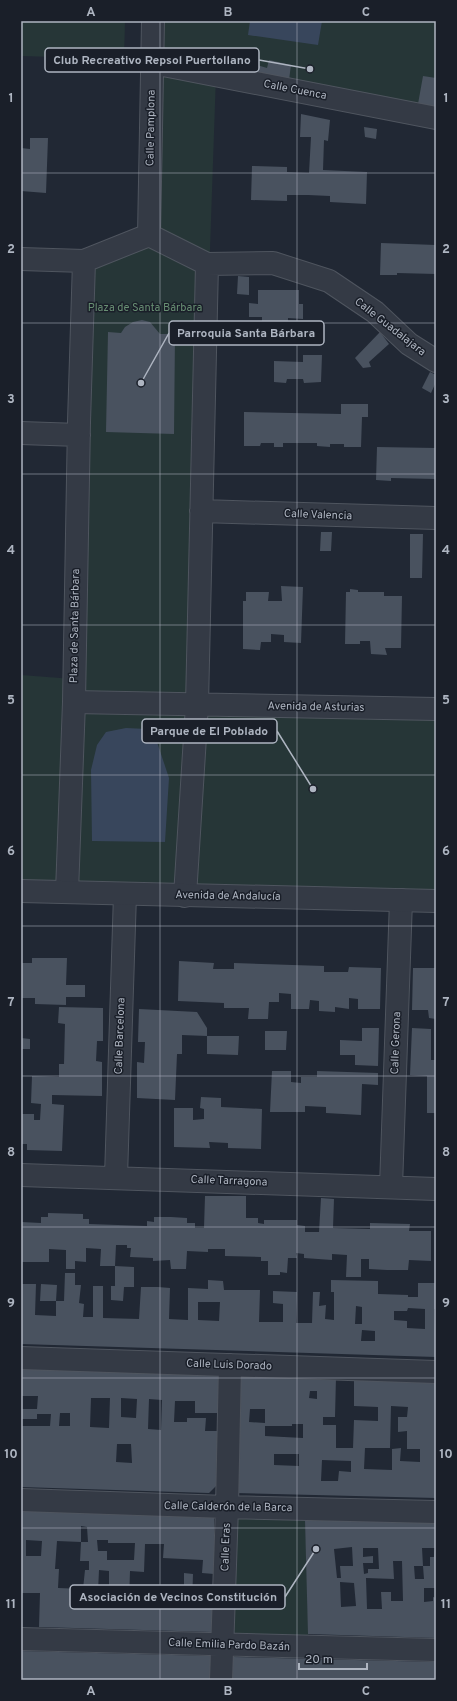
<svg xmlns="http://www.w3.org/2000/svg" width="457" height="1701" viewBox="0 0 457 1701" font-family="Overpass,sans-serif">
	<rect width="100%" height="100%" fill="#212834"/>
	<path fill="#263637" d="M21,21H125L124,59L21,56Z
		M153,21H436V118L216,75L201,511L197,704L436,709V901L21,891V675L73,679L84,261L149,235Z
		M227,1507L305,1508L309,1647L222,1644Z"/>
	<path fill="#38465c" d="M250,21H322L318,45L248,35Z
		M126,728L147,729L156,739L169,778L165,842L92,841L91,770L97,745L106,732Z"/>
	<path fill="#49525f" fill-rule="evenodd" d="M269,60L291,65L289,80L254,74L257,65L267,68Z
		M423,76L436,78V107L418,104Z
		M301,114L330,120L328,141L324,140L323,170L367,172L366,204L330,202V196L308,195H287V201L251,200L252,166L287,167V172L309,173L311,137H300Z
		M364,127L377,129L376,139L365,137Z
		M30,138H48L46,193L21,191V148L30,149Z
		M381,243L436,245V274L397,273V275H380Z
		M238,276L249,277V295L237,294Z
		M258,290H299V304H303V319L288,318V325H271V322H262V317H249V303L258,304Z
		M142,320L150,322L160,334H175L174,434L106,432L108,332L121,333L125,327L133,322Z
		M380,332L389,344L369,362L371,367L363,368L355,358Z
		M303,355H322L321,382L304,383L303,379H287L286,383L274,382V361L303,362Z
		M430,372L436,375V382L431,393L422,388Z
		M341,404H368V417H362L361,447H344V444H330V447L317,446V443H283V447H274V443H261L260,446H244V412L341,414Z
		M377,447L436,448V479L391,478V481L376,480Z
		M321,532H332L331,551H320Z
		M410,534H423L422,578H410Z
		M281,586L303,587L301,643L284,642V635L271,634V642H261L260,650L243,649V601H246V592H269L268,601H282Z
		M350,589L358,590V592H384V596H402L401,648H385L387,655L371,654L370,641H360V644H345L346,592H350Z
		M32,958H67L66,985H85V997H66V1005L35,1004V998H21V963H32Z
		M179,961L214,963L213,969H234V963L324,966V972H348L349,967L381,968L380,1009H358V999L349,998V1009L335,1007V1012L319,1011V1001L310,1000L309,1009H291V994L279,993V1002H269L268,1019H248L249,1008H224V1003L178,1001Z
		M413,968H436V1019L429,1018L428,1010H412Z
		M59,1007L103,1008V1041H97L96,1061L102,1062V1096L52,1095V1104L64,1105L62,1151L27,1150V1144H21V1114H34V1120H40L41,1104L31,1103L32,1076L59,1077V1064H64L65,1024L58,1023Z
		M139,1009L197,1012L207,1028V1036L182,1035V1054H177L175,1100L137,1098V1062L144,1063L145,1042H138Z
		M362,1028H379L378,1066L355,1065V1055H340V1040L362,1041Z
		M412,1028L431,1029V1060H436V1113H427V1076L410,1075Z
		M265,1031H287L286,1050H265Z
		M207,1036H239L238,1055L207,1054Z
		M21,1038L30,1039V1049H21Z
		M272,1071H291V1082L301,1083V1077H317V1071L378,1073V1085L362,1084L361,1115L326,1113V1107L305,1106V1112H270Z
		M201,1097L221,1098V1107L262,1109L261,1149L228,1148V1143L209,1142L210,1148L174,1147V1108H193V1120L204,1119V1109L200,1108Z
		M205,1196H246V1218H258V1223L264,1224V1220H297V1225L305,1226V1232H319L321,1198L334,1199L333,1228L370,1229V1223L410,1224L409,1231H431V1261L409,1260L408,1270H387L369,1269V1259H361V1277H346L347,1255L332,1254V1260L304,1258V1254L296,1253L297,1258H288L287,1273L280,1272V1275H268V1261H261V1257L225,1256V1249H208V1252L187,1251L186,1269H171L170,1260L153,1261V1258L130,1257L131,1248H127V1245H116L115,1266H100L101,1249L86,1248V1262L75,1261V1269H66V1250L49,1249V1262H22L21,1222L41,1223V1217H48V1213L83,1214V1219H89V1224L147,1226V1221L154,1222V1217H171L187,1218V1223H195V1228H204Z
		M115,1266L134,1267V1287H124L123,1301L111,1300V1286H115Z
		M65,1273H75V1285H81L79,1303L84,1304L83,1317H93V1286H103V1318L139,1319L141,1287H158L170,1288L169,1319L188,1320V1288L208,1289V1280L223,1281L224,1290H260L259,1322H283V1304L273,1303V1291L297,1292L296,1323H312L313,1292H320L319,1306L326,1305L325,1319L334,1320V1292H331V1280L378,1281V1294L408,1295V1297H418V1283H436V1309H434L436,1357L21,1344V1284H36L35,1315L56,1316V1301H64ZM198,1302H220L219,1321L198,1320ZM356,1306L362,1307V1324H355ZM408,1308L425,1309V1329L407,1328V1321L394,1320V1311H407ZM362,1330L375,1331V1341H361Z
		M41,1284L57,1285L56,1301H40Z
		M21,1368L220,1374L218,1413H195V1401H175L174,1422H187V1418H206L205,1431H218L216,1486L209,1493L21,1487V1426H50L51,1414H37V1419H21V1409H37L38,1396H21ZM91,1398H110L109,1428L90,1427ZM121,1398L137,1399L136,1418L121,1417ZM149,1399L162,1400L161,1430L148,1429ZM60,1413H70V1426H59ZM117,1444H131L132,1463L116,1462Z
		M240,1374L336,1377L335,1417H323V1425H336V1448H353L354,1420L378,1421V1407L354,1406V1377L436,1380V1498L236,1493ZM310,1391H317V1399L309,1398ZM391,1406L408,1407L407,1417H398V1432L407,1431V1449H420V1462L400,1461L401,1448L392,1449V1470L364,1469L365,1448H390ZM250,1409H265V1423L249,1422ZM292,1424H303V1438L265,1436V1426H292ZM274,1454H299V1466L274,1465ZM322,1460L351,1461V1472L339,1471L338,1481H321Z
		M21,1511L214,1518V1574L202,1573L203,1560L163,1558L164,1544H145L144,1572L130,1571L129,1602L137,1603L138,1590L149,1591V1601L170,1602L171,1589H184V1573L193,1574L192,1604L202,1606L203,1589L213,1590L212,1632L39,1627L40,1593H21ZM81,1526L87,1527L88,1542H81L80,1561H89V1570H85L83,1589L58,1588L59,1569H55L57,1541L81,1542ZM26,1540L42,1541L41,1556H26ZM97,1540H108V1543H135L134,1560H107V1551H98ZM99,1570L109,1571V1587H117V1602H102V1592H98Z
		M305,1520L436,1522L435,1588H424V1602L433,1601V1597L436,1598V1638L308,1634ZM352,1547L353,1566H340L341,1578H337L334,1549ZM363,1548H378L379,1569H368V1573L364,1574L363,1563H373V1556L363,1557ZM422,1548H435L434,1557H430V1566H423L424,1579H415L414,1566H423ZM393,1561H402L403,1601H391V1592H381L382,1609H367L366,1578L394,1579ZM340,1582L354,1583L356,1606L341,1607Z
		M21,1651L211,1656V1680H21Z
		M233,1657L436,1662V1680H233Z"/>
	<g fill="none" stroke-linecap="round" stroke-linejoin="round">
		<defs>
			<path id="minor" d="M153,63L436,118
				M149,235L153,21
				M21,259L84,261
				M207,264L273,263L329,281L375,312L409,344L436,361
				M21,433L79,435
				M201,511L436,518
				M74,702L436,709
				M67,892L74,702L79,422L84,261L149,235L207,264L197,705L185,896
				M21,1175L436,1189
				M116,1177L125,894
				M391,1187L401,900
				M21,1358L436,1372
				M21,1500L227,1507L436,1512
				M21,1639L436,1650
				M221,1680L227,1507L230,1365"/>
			<path id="tertiary" d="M21,891L436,901"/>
		</defs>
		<use href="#minor" stroke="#4f555f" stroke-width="24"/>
		<use href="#tertiary" stroke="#4f555f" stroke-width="24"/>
		<use href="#minor" stroke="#343a45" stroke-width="22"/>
		<use href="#tertiary" stroke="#343a45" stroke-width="22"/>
	</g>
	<path fill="none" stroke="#aeb5c1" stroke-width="1" stroke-opacity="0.55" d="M160,21V1680M297,21V1680M21,173H436M21,323H436M21,474H436M21,625H436M21,775H436M21,926H436M21,1076H436M21,1227H436M21,1378H436M21,1528H436"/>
	<g text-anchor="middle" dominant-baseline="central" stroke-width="3" stroke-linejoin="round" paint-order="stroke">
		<g font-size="11" fill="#aeb5c1" stroke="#1a1f29">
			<text transform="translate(295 90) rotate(11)">Calle Cuenca</text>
			<text transform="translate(151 128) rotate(-89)">Calle Pamplona</text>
			<text transform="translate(390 327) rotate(38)">Calle Guadalajara</text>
			<text transform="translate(318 515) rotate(2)">Calle Valencia</text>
			<text transform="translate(75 626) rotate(-89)">Plaza de Santa Bárbara</text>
			<text transform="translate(316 707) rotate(1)">Avenida de Asturias</text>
			<text transform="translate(228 896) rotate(1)">Avenida de Andalucía</text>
			<text transform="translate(120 1036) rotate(-88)">Calle Barcelona</text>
			<text transform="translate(396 1043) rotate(-88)">Calle Gerona</text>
			<text transform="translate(229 1181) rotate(2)">Calle Tarragona</text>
			<text transform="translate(229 1365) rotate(2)">Calle Luis Dorado</text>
			<text transform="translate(228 1507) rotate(1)">Calle Calderón de la Barca</text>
			<text transform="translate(226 1547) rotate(-88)">Calle Eras</text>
			<text transform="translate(229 1645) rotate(2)">Calle Emilia Pardo Bazán</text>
		</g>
		<g font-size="11" fill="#688f73" stroke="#1a1f29">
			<text x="145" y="308">Plaza de Santa Bárbara</text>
		</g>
	</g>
	<path fill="none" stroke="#aeb5c1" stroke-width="1.5" d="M310 69L259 60M141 383L169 333M313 789L277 731M316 1549L285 1597"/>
	<g fill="#aeb5c1" stroke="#1a1f29" stroke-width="1.5">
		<circle cx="310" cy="69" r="4"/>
		<circle cx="141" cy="383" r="4"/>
		<circle cx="313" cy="789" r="4"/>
		<circle cx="316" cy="1549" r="4"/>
	</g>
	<g fill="#1a1f29" stroke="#aeb5c1" stroke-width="1.5">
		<rect x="45" y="48" width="214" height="24" rx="4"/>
		<rect x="169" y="321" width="155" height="24" rx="4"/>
		<rect x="142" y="719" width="135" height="24" rx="4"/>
		<rect x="70" y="1585" width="215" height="24" rx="4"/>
	</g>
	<g font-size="12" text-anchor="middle" font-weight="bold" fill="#aeb5c1">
		<text x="152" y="64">Club Recreativo Repsol Puertollano</text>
		<text x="246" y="337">Parroquia Santa Bárbara</text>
		<text x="209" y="735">Parque de El Poblado</text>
		<text x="178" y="1601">Asociación de Vecinos Constitución</text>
	</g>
	<rect width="457" height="1701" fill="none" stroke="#1a1f29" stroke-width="44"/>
	<path d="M299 1663v6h68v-6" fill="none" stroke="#aeb5c1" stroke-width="2"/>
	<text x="305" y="1663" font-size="12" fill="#aeb5c1" stroke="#1a1f29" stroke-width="3" paint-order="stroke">20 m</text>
	<rect x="22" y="22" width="413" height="1657" fill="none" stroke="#aeb5c1" stroke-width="1.5"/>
	<g font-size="13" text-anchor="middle" font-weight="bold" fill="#aeb5c1">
		<text x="91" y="16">A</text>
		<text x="228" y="16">B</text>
		<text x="366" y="16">C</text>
		<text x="11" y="102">1</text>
		<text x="446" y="102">1</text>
		<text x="11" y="253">2</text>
		<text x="446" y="253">2</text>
		<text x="11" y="403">3</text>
		<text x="446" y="403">3</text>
		<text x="11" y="554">4</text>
		<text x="446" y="554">4</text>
		<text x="11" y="704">5</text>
		<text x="446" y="704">5</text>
		<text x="11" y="855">6</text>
		<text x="446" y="855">6</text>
		<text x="11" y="1006">7</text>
		<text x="446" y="1006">7</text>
		<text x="11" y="1156">8</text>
		<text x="446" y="1156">8</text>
		<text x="11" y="1307">9</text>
		<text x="446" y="1307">9</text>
		<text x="11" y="1458">10</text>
		<text x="446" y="1458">10</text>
		<text x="11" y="1608">11</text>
		<text x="446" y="1608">11</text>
		<text x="91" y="1695">A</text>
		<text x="228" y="1695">B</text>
		<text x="366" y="1695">C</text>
	</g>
</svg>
